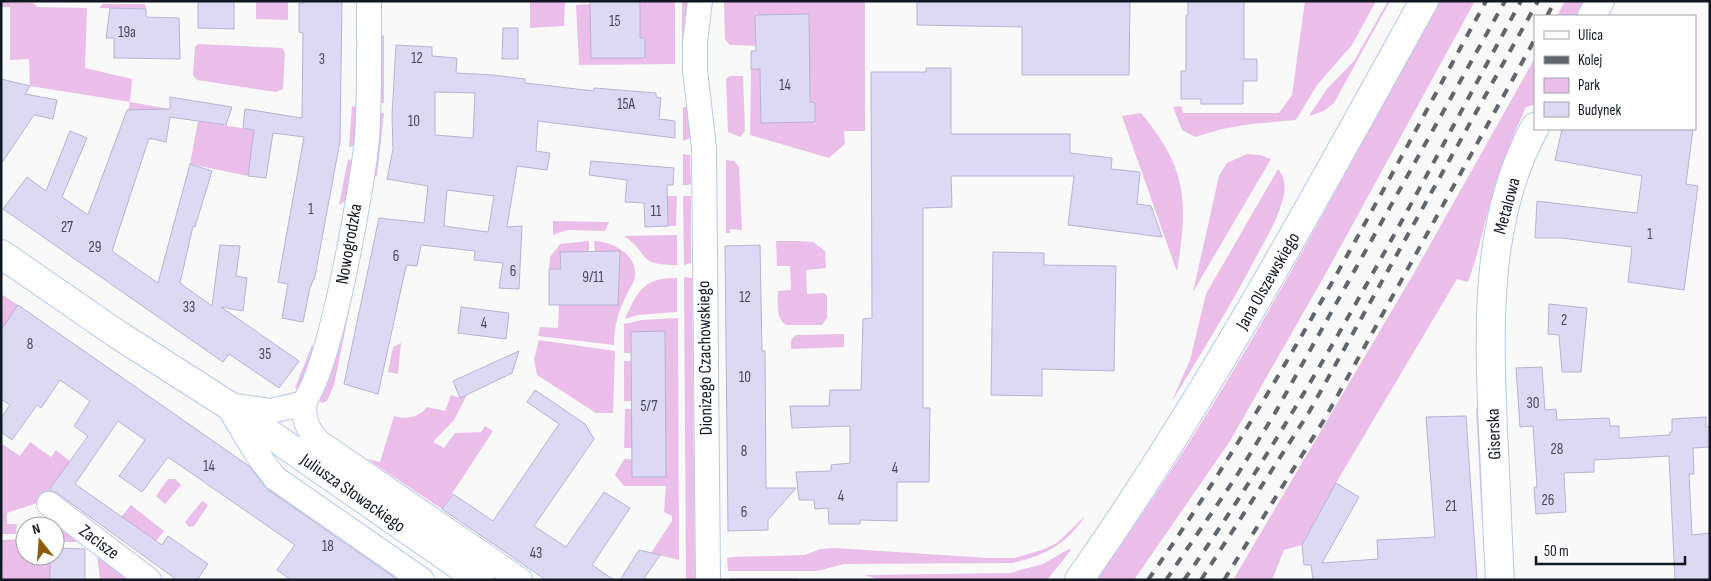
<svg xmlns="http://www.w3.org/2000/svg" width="1711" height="581" viewBox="0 0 1711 581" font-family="'Sofia Sans Condensed',sans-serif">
	<rect width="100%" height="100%" fill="#f9f9f9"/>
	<path fill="#ebbeea" d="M256,1H288V20L256,19Z
		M530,1H565L564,26L530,28Z
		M640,1H675V64L579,65L576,5L590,4L591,58H644L645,62V38H640Z
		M682,1H689V51H682Z
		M724,1H865V131H844L845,144L829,158L750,135L751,69H760L761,123L814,122L815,127V103L810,102L809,15H756L755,10V33L760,46L730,45L725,39Z
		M1305,1H1376L1352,45L1317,85L1296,120L1251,124L1222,129L1195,137L1182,130L1173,107L1181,106L1183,113H1279L1292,95Z
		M1388,1H1390L1334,103L1324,111L1309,116L1327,89L1354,61Z
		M1439,1H1475L1326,273L1230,441L1134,580H1095C1229,399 1331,198 1439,1Z
		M1565,1H1587L1580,16H1557Z
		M1,2L33,3L37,7L87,8L85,68L132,79L130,102L170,109H158L154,139L148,140L126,123L130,102L30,86L29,59L10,60V7H1Z
		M103,4H145L146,9L99,8Z
		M384,35V103H380L379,37Z
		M198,44L282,48L285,53L283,89L276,92L197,80L193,75L195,47Z
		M1535,58V102L1533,105L1526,107C1512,138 1500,168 1491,201C1483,228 1478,255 1468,282L1457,279L1336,483L1302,545L1284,550L1272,580H1233L1414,273Z
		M730,76H743L745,131L740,137L728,132L726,79Z
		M352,106L359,108L356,145L349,147Z
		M683,107H690V138L683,141Z
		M380,113H384L377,176H373Z
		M1141,113C1188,170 1188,201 1177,272L1122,116Z
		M198,121L254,130L248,176L190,164Z
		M683,154L690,155L691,183L689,185H683Z
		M1247,154L1260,155L1271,159L1193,292L1219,176L1227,163Z
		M348,159L354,162L347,200L339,205Z
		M726,160L734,161L739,167L742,230L730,229V233H726Z
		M1278,169C1286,179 1286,190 1282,202C1277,221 1265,240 1256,257C1230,307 1200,355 1171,403L1190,360L1206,294Z
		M667,196H677L676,226H668Z
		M683,196H691V263L684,265Z
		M553,221L609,222L605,231L567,230L553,235Z
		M677,235V265C635,265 651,254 624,236Z
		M589,241V252H561V269H549L550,257L560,244Z
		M594,241C611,241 637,254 635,275C635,282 629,289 626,296C618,312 614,327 614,345L538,336L540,327L558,328L559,305L617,304L620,251L595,252Z
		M798,241L813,242L825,251L826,268L806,270L807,294L824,293L827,296V318L822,325H786C775,318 778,302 778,291L791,290L790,266H777L776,241Z
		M684,277L692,278L695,580H686Z
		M677,278V312L638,315L625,319C638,290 644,278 677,278Z
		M1,294L18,305L1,330Z
		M347,312H349L334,385L327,401L322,403L318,400Z
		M678,318L679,560L651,553L672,521V516L664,512L666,486H624L615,475L624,459H632V477L666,476L665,332H631V353H624V324L642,320Z
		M844,334V347L791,349V340L796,335Z
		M539,340L615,351L613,413H596L537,375L534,359Z
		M401,343L398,374L388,372L393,347Z
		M312,345L316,349L300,391L295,388Z
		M624,361H631L632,401H624Z
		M451,395L460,398L467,395L454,420L433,442L444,448L455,433L481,432L485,426L493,431L442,509L367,459L380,462L394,416C405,420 420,417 427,407L445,411Z
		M1476,408H1481L1488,522L1482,523Z
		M625,409H632V448H624Z
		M30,442L51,457L56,450L70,461L40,502L7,513V524H17L16,534H1V443L20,456Z
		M168,479H175L181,485L165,504L156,496Z
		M202,501L208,505L207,507L194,526L189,527L185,522Z
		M131,505L164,531L156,541L121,517Z
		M1085,516C1067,544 1044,556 1012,563L844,564L817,571H728L727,558L732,557L804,555L821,549L835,548L988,558H1014L1042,550L1057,543Z
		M37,520L52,522L82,542H55V526H25V534H21L24,523Z
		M25,539V556H50V580H3L1,540Z
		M1069,549L1071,550L1047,580H881L864,575L1010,573L1043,564Z
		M97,553L133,580H100Z
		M731,578H797L798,579L729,580Z"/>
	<path fill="#ddd9f5" stroke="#b7b2d3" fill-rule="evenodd" d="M198,1H234V29L198,28Z
		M304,1H342L340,141L315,276L310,288L303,322L282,318L288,284L278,282L304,137L273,133L266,178L248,176L254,130L243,128L245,109L302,118L303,33L299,32V3H304Z
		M590,1H640V38H645V58H591Z
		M917,1H1130L1129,75H1022V27L917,25Z
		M1188,1H1244V59H1257V81H1243V104H1201V99H1181V71H1186V15H1188Z
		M110,8L146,9V17L179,18L180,59L114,58V38H106Z
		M809,14L810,102L815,103V122L761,123L760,69H751V51H756L755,15Z
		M503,28H518V59H502Z
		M396,45L432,47V56L457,58L456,73L493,75L525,79V83L594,91V88L656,93V97L661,98L659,119L675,121V138L538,121L536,151L550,153L547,170L517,166L507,227L522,226L519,289L499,288L503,263L474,260L475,251L421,245L417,266L407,265L405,271L378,394L344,384L379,218L424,223L428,186L387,179L393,149L392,116ZM435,92L475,93L473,138L435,135ZM447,190L494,196L488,232L444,226Z
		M926,68H951V134H1070V153L1112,158L1111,169L1140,172L1137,204L1151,206L1162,237L1068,225L1074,176H951L952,207L923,208V408H930L929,482H897V521L860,520V524H829L828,508L815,509L814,500H799L796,472L831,471V465L850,463V426L792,428L790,406H829L830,390H861L863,319L872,318L871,72H926Z
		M1,79L30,86L25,94L57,100L53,119L34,115L1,164Z
		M170,97L232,107L226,125L170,117L166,142L149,138L112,251L158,283L190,164L212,171L195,227L193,226L180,283L212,306L220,245L240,246L236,276L247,278L243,311L221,307L299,361L279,388L229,354L223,362L3,209L27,177L46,191L70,131L87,138L62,197L88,215L127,110L170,109Z
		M1562,129H1693L1686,184L1698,186L1684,290L1628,282L1632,247L1562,238H1535L1537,201L1637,213L1642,176L1555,160Z
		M591,161L674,168L673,185H667L668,226L645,227L644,203L625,202L627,180L589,175Z
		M760,245L762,351H765L766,488H796L768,520V530L728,531L725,246Z
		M620,251L618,305H549V269H561L560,252Z
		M993,252L1044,253V265L1116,266L1114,371L1042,369V396L991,395Z
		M1549,304L1587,308L1581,372H1562L1559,335L1548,334Z
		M18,305L249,466L267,489L398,580H291L277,570L295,545L168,457L142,492L119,476L145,440L118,421L75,484L162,545L168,536L208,564L197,580H177L57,493L49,490L88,436L74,426L90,401L60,380L41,408L37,405L12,440L1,432V418L10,405L1,399V330Z
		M461,307L509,313L506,339L458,333Z
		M665,331L666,477H632L631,332Z
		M519,351L512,373L460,398L453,381Z
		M1542,367L1545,410L1556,409L1557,420L1609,418L1610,426H1619V438L1670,435V432H1672V419L1706,417V427H1710V447L1693,448L1694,474H1689L1692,535L1710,533V580H1675L1669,456L1594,460V472L1564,473L1566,512L1536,514L1534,487H1537L1533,426L1520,427L1516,368Z
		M535,390L585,424L594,439L534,526L566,547L604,492L630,508L592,565L614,580H546L442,509L453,494L493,521L559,424L527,402Z
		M1466,416L1477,580H1313L1311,565H1304L1302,545L1336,483L1359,497L1322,563L1378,559L1377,540L1435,537L1426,417Z
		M55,548L85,549V580H50V556H55Z
		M639,550L660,555L643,580H620Z"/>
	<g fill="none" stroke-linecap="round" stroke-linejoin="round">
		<defs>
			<path id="street" d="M700,1L695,42V70L704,148L708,580
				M305,401C302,417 308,432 320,443L520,580
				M230,405L271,411L301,404C328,386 364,177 367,138C370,92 369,47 369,1
				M228,406L257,454L275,478L422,580
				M49,504L149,580"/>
			<path id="secondary" d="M1592,16L1600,1
				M1,254L117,334L228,405L480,580
				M1079,580C1208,396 1315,198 1424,1
				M1500,580C1497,530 1496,481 1493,431C1489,329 1484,220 1535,127"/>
		</defs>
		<use href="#street" stroke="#b5c9e7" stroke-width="26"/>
		<use href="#secondary" stroke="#b5c9e7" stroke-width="30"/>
		<use href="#street" stroke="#fff" stroke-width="24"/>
		<use href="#secondary" stroke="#fff" stroke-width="28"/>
		<path stroke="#61666d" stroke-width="4" stroke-dasharray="9 9" stroke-linecap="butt" d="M1547,16L1555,1
			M1148,580C1276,396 1379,197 1486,1
			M1166,580L1236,477L1275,413L1505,1
			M1184,580C1312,397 1414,197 1521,1
			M1201,580L1308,414L1538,1
			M1224,580L1324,420L1535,39"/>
	</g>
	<g text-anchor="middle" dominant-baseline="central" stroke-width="4" stroke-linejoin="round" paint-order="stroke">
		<g font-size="15" fill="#444858">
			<text x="615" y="21">15</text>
			<text x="127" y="32">19a</text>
			<text x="417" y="58">12</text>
			<text x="322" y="59">3</text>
			<text x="785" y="85">14</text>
			<text x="626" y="104">15A</text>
			<text x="414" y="121">10</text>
			<text x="311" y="209">1</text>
			<text x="656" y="211">11</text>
			<text x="67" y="227">27</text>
			<text x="1650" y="234">1</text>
			<text x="95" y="247">29</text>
			<text x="396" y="256">6</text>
			<text x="513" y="271">6</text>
			<text x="593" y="277">9/11</text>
			<text x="745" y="297">12</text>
			<text x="189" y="307">33</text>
			<text x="1564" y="320">2</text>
			<text x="484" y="323">4</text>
			<text x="30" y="344">8</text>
			<text x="265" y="354">35</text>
			<text x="745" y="377">10</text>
			<text x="1533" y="403">30</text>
			<text x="649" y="406">5/7</text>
			<text x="1557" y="449">28</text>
			<text x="744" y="451">8</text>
			<text x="209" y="466">14</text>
			<text x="895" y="468">4</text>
			<text x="841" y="496">4</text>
			<text x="1548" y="500">26</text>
			<text x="1451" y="506">21</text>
			<text x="744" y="512">6</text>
			<text x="328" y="546">18</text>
			<text x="536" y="553">43</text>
		</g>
		<g font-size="18" fill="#111823" stroke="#fff">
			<text transform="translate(1507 206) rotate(-75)">Metalowa</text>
			<text transform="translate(349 244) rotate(-80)">Nowogrodzka</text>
			<text transform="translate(1268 281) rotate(-60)">Jana Olszewskiego</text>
			<text transform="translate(705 358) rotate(-91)">Dionizego Czachowskiego</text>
			<text transform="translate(1494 434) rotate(-92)">Giserska</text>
			<text transform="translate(353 493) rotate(35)">Juliusza Słowackiego</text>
			<text transform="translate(99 542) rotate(37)">Zacisze</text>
		</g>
	</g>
	<rect width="1711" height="581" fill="none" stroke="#111823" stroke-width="5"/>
	<rect x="1534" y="15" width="162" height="115" fill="#ffffff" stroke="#a0a3a7"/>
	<rect x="1544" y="31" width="25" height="8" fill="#ffffff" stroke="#a0a3a7"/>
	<text x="1578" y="40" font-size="15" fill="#111823">Ulica</text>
	<rect x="1544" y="56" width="25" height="8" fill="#61666d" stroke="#a0a3a7"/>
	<text x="1578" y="65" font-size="15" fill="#111823">Kolej</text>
	<rect x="1544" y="78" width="25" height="15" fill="#ebbeea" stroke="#a0a3a7"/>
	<text x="1578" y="90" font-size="15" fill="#111823">Park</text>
	<rect x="1544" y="102" width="25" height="15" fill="#ddd9f5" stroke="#a0a3a7"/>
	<text x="1578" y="115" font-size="15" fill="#111823">Budynek</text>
	<g transform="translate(40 541) rotate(343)"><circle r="24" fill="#ffffff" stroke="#a0a3a7"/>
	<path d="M0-4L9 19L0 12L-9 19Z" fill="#8d5b07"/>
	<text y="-8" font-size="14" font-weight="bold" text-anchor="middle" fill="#111823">N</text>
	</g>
	<path d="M1536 556v8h149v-8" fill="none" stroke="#111823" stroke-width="2.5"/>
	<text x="1544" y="556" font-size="15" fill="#111823" stroke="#ffffff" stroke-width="4" paint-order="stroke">50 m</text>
</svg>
